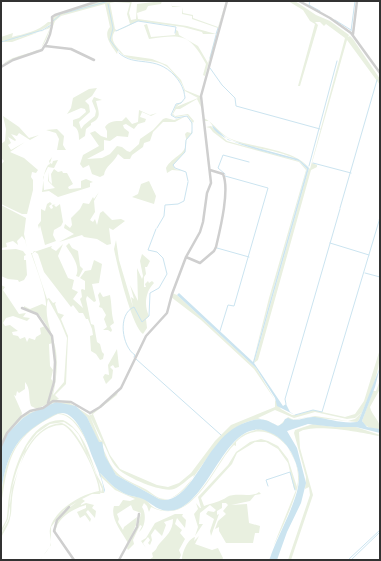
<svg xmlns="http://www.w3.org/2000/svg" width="381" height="561" viewBox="0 0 381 561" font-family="'Source Sans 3',sans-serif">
	<rect width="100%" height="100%" fill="#fff"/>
	<path fill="#e9f0e0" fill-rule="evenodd" d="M99,1H132L129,13L131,20L136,19L137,4L162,1L161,4L148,6L146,10L137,13L138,19L187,26L216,34H203L202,32L183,27L138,21L120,30L115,31C108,41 118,47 124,55L152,59L167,65L181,80L185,90L200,96L201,107L197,99L180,109H176L173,114L175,116L188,114L194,121L193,123L187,115L176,117L172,115L176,105L185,100C186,91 182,82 176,77C172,72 169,67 162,64C148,58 128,64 118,50L117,54C113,47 102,36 110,27L105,4L61,16L55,21L52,29L53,18L55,16ZM115,2L130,3L127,14L130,24L118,31L115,29L110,3ZM185,91L198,98L176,107L185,100Z
		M171,1L172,6L182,7L183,13L193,15V18L218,27L226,1L205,76L203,75L206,64C190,34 182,34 149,39L144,25L147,24L151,37L175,35L176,30L178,31L179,35L198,46L208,63L218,28L192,19V16L182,14V7H172Z
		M288,1H295L316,15L330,21L349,35L348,37L350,36L353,39L380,79V85L347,40L312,163L317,165V167L311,170L258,360L254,363L309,168C281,142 233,156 209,121H205L204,118C214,123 221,135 231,139C254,148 295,149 310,169L345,38L326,24L324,26L320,22H315L318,25L300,86H298L315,24L310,21L303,10Z
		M48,22H52C46,32 12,40 1,41V37L13,33L12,37C24,34 39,31 48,22Z
		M51,25C41,64 29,47 1,66C13,54 28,56 41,48L50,28L12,42H1L43,31Z
		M97,88L92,96L85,101L89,105L90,112L79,122L81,129L84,125L95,116L96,111L92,101L94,97L102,100L96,101C98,110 103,118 91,123V125L86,129L85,136L79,140C79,136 79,128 73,126V120L79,118L86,112L85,109L81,108L67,114L71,108L73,98L89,89Z
		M139,110L150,115L157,113L151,116L142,112L140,117L146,119L145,122L138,124L134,129L126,124L123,125L124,128L129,132L128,137L117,136L110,141L104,140V150L87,159L102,158L110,154L117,146L122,147L127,151L130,152L139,144L140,139L153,130L163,119L166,118L174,120L186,116L192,122V133L186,140L185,152L173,165L175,169L184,171L172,170L167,173L166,168C174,154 191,155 185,134L187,132L191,133C194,127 191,119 186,116L175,122H163L153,132L150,141L144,143L143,147L132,155L130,159H124L118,154C114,163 105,166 104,175L100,177L92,174L89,165L83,168L80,164L83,155L99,146L90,133L95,131L101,136L107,138V131L105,127C109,121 115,121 122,121L126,117L132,124L138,122Z
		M3,116L19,127L29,138L39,135L30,140L19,133L17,136L11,134L16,140L15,141L8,137L11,143L8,145L11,150L25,142L10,152L24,158L38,170L36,173L32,172L31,177L33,180V190L27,214H22L1,204L2,197L1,165L4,161L2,159L1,161V144L5,141L6,129Z
		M211,126L227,141L299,161L307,169L253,362L269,298L306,170L299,162L226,142L213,132L210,128L206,127Z
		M57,129L64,136L63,145L66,150H57L59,139L56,133L46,130Z
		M52,157L50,163L52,164L53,161L58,160L54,168L48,167L43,177L44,190L55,188L48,181L49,172V181L52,184L51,174L54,169L58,172L62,171L63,173H67L73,184L68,187L69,189L81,188V181L86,179L93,182L90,183V187L58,197L49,191L42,192C44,181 42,175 48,165L50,164L49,161Z
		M149,181L156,196L154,204L132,197L138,194L141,184Z
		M99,192L94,201L95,212L90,220L93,222L95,219L97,225L100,213L103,211L112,220L121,219L125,221L113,230L109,228L111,244L107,245L97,239L84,237L82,235L59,242L74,234L64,228L65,224L70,228L72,225L71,218L80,209L83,203L89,204L93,197L94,199Z
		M50,202L52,204L49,206L51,209L53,208L52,205L56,204L54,205L56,207L60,204L63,222L61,226L54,230L53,235L56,241L45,245L40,225L39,229L38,225L41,221V209L45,211L47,204Z
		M1,205L26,218L24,234L27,248L25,240L22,236L17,241L18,245L13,241L6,243L7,247L1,248Z
		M116,240L119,260L133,307L131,297L134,299L130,285L138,301L137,268L142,279L143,276L140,261L142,254L150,261L147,267H145L146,274L144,277V287H146L145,284L148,281L149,283L152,281L154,283C145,292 144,306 149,316L146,319L147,328L143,334C132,327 117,265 114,249Z
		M69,243L72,248L78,251L80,266L83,269L79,277L76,276C81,266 71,254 66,246Z
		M63,244L58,256L68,278L74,280L72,289L78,292L73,299L83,308L80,299L82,297L81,290L82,289L85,290V281L80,278L85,271L91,270L94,260L102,264L99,283L92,284L96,301L94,302L87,296L86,299L91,324L94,325L97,342L100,344L102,352L104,354L103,359L100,360L96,354L91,351L90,336L93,335L92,329L88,319H86L83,313H79L73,305L71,307L44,272L38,254L34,251L32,254L47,299L49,298L53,303L56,302L55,304L58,313L64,315L61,319L68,336L66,384L55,395L59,399L48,403C61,380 58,333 38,314C34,311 28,310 24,308V306L30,309L42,304L46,306C47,295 35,265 31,253L52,246L51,248L56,251ZM48,299L60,321L67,338L64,382L53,395C56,382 58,366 56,351C53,333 43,318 48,299Z
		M16,249L23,251L26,255L24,256V260H26L27,275L24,280L19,282L18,280L8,279L1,276V250Z
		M1,285L5,287L3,290L19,314L26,313L23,317L30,318L27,321L13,316L6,318L3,323L5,326L10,325L18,331L12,332L13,335L18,336L20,339L25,337L27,342L29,338L35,340L36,337L41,334L40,328L45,326L50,333L53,343L49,344L50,366L53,370L51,379L54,382L47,404L37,409L31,406C28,397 31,389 25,382V389L19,393L17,391L16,396L14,395L22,413L21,417L28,413L41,410L53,402L70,403L90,416L100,440L102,441L89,414L92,415L91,413L118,392L117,395L93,414L110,455L120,469L157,485L168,487L179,483L191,473L215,441L231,425L275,407V400L254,369L201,320L171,297L172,293L177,295L256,368L278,405L281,409L292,415H296L313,410L345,417L355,414L364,401L380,349C380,376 369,395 359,420L357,422L308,417L292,420L278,426C274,424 269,421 265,420C258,418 253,420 247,422C209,435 192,501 161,500L116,475L108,463L87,417L56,402L23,418L8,433L1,447ZM275,410L294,418L315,412L347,419L355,418L362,412L355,419L348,421L315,416L294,420L288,417L279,426L258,418ZM103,443C108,451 110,461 117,468C125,477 162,493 174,489C182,486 187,479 194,475C190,485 178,498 167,499C159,500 153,494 147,490C127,479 115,478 106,455C104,451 102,448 103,443Z
		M100,292L103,297L110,295C112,305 111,313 114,323L110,326L112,330L111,332L108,330H103L107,327L104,319L106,315L102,308L99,307L100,304L98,295Z
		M117,349L119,367L115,368L113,365L110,367L113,370L112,378L106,384L103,377L105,374L109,375L108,365Z
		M380,380V389L370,407C372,416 380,420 380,429C372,429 366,428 362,421L373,391H376Z
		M58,413C83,415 90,453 99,471V472C93,456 79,414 58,414C11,436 8,459 1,507C1,463 16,429 58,413Z
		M63,420C82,429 90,454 96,473C99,480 104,485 104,493H101L102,489L79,435L73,428L64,422L50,424L37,433L27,446L12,488L8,519L1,533C1,526 7,522 7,516C8,508 8,500 10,491C14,466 30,418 63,420Z
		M61,423C77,425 100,477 101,492L100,494H92L82,499L85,501L81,504V505L86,503L94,505L92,508L96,511L95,518L88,510L86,512L91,519L90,522L85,515L80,518L77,512L86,508V505C72,509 53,520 56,536L54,530C58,516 66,510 77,502L64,510L51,527V545L40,560C43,555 51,548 51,542C51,538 49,533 50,529C54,510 81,494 99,491C99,477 76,430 63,425C30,424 15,473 12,500C11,506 12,512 10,518C9,525 4,531 1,538C1,530 7,525 9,518C11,512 9,505 10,499C14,472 29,425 61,423Z
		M313,424L335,427H356L380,435L378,436C362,432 312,423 299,432L300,448L313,495L291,560H288L310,495L309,487L305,489L306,477L294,433L295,430Z
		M258,429C270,430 282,437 288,448C293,457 299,467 299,477C299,493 281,531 273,547L296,490L294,489L288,463L278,449L266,442H255L237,453L232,464L201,498L204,506C212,503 220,502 227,497C235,492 252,498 259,492L261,494L255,495L250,501L231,505L247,504L249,523L260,526L259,533H255L253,543H226L219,531V527L215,529L218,521L226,514L223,511L228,505L226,503H222V508L217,511V515L219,514L211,536L210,531L214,519L206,514L208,511L214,512L216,510L210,505L200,513L199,524H203L195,536L198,527L194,514L198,509L196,503L200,508H201L198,497L228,465L236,452L250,442L261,439L268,441L278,446L288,459L297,487C305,453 267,412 236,442V446L234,445L231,448C211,472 191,527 151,507L149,512L147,506L144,503L142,507C147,514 145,528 139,532L142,526L140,525L133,540L134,544L128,550L127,548L138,526L141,513L133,510L131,505L117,514L119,519L118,522L123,530L124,527L137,517L136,525L128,543C121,531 110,518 114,506H119L123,500L130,501L135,499L115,490L99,475L100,473C108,481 115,490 128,495C132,496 142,498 145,499C149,502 151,507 157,509C198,522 216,455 241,436C246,432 252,431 258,429Z
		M175,514H183L182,516L186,520L185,528L177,518L175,524L182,530L180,533L185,539L179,550L181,555L179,560H149L153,557L152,553C158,549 156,547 160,543C166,536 173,531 173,519L164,522L166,525L162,536L155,529L151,535L152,540L150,545L148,543L150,540L148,537L143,543L146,548L141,541L146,538L155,523Z
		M199,536L195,544L212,550L218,548L223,558L222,560H182C182,552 188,539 195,537L194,541Z"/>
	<path fill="#cbe4f0" d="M212,125L228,140L298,159L309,168L254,363L283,406L286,404L290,412L295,415L277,406L275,398L256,368L177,295L179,293L253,362L307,169L299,161C282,155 215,143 212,125Z
		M380,367L375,387L362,421L367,427L380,429V433L356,427H335L308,424L287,431L297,448L306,483L301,503L287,532L277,560H269L270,558C277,536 299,500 299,478C299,470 295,460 291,452C285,442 278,435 266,431C226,418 211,500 175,510C160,513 155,506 145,500C142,498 132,496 128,495C115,490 108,481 100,473L105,490L104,493C104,482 96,466 92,456C87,442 80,421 67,414C59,411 53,416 47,419C14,437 6,458 1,493V447L8,433L23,418L31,413L56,402L76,406L87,417L99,442H102L105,456L116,475L159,499C183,507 201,463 214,448C223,436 232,427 247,422C253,420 258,418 265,420C269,421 274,424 278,426L283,423L285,419L288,418C297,423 305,416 315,417C329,419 343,424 357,422L359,420Z"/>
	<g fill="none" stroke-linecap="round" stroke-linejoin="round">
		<path stroke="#cbe4f0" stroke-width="1" d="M310,1L309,5L320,11
			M108,4L113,28L110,40L118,51
			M65,13L109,1
			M335,20L351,30
			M53,21L60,15
			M116,31L138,21L176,27L175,33
			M351,31L355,1
			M216,34L218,28
			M1,42L43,30L51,25
			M119,53C135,68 155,54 175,76C181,83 184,89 185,98L181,103L176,104L171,115L176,118L187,116L192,123V133L186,140L185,152L173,165L175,168L186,172L188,181
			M210,58L216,35
			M210,68L222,85L235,98L236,106L320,129
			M313,163L351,173
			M309,166L337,61
			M225,174L218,168L223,155L249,162
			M340,208L377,80
			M379,220L380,218
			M157,228L164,216L165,205L178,204L184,201L188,182
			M330,243L369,255
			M217,248L249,257
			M365,273L380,277
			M220,331L228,305L234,306L268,188L225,176
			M134,357L135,355C122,347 117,314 134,307L142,322L149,316L150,293L159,288L167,274L163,258L157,252L148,250L156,229
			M136,359L221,435
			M286,404L285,399L340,209
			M295,415L313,410L322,412L379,221
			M268,486L266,480L290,472L295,490
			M348,560L380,530
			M351,560L380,532"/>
		<path stroke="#cfcfcf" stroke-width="2.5" d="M299,1L330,18L351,33L380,73
			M353,34L357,1
			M45,46L71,49L94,60
			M1,67L13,60L42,50C49,41 53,28 52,17L55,15L98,1
			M186,257L200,263L214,251L216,247C220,230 230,190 223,174L210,170
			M22,308L37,314L52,336L55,362L54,382L48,403
			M1,446L7,433L21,417L30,411L43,408L53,401L71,402L90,413L100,407L121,388L146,336L167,313L172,294L186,257L200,232L203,222L207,193L211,183L201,96L227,1
			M69,507L57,520L54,531L74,560
			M119,560L137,527L139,514"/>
	</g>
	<rect width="381" height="561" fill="none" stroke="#323232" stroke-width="4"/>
</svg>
